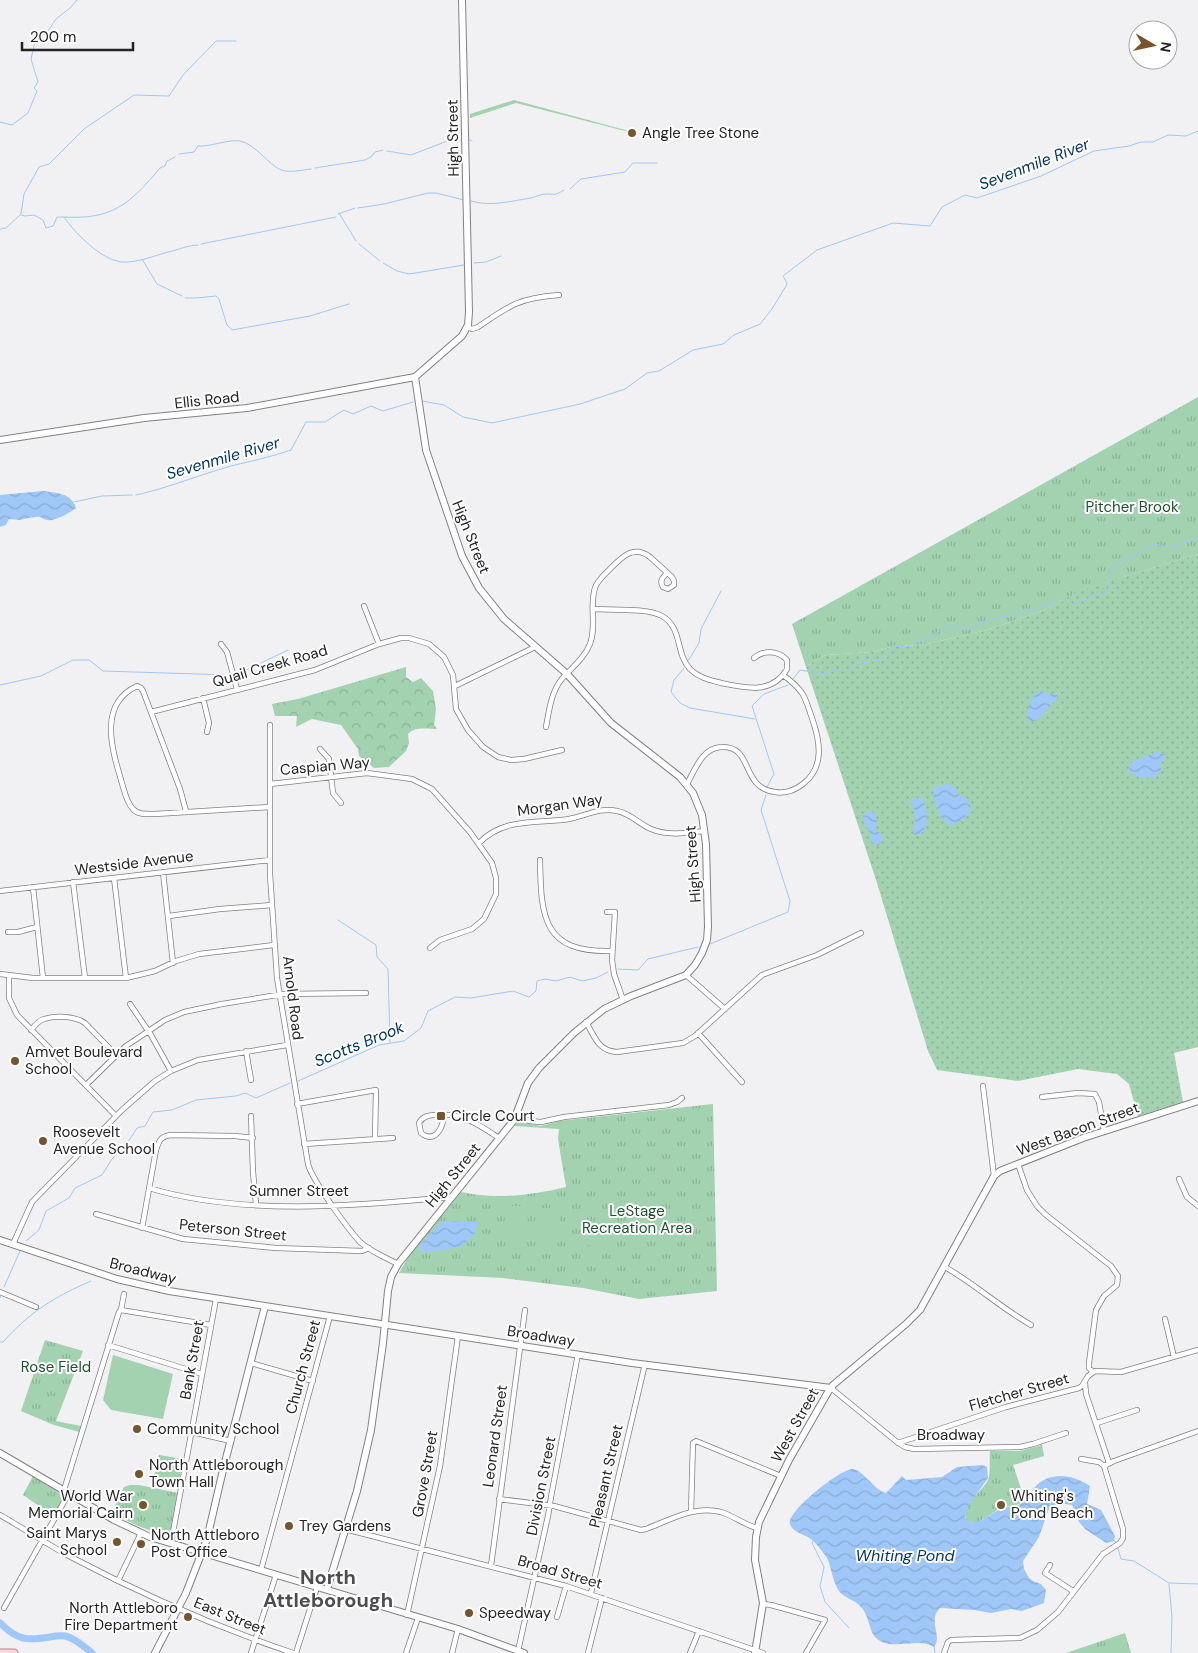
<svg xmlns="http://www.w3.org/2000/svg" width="1198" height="1653" viewBox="0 0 1198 1653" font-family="'DM Sans',sans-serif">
	<defs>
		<pattern id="grass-dots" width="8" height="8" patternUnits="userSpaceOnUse" patternTransform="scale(1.25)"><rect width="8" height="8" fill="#a2d2b0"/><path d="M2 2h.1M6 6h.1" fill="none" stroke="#8bb497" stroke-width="1.8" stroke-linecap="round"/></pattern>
		<pattern id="forest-crowns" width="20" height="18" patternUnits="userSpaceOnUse" patternTransform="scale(1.25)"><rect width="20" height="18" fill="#a2d2b0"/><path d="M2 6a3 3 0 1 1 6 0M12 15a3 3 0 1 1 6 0" fill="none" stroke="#8bb497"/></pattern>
		<pattern id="park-tufts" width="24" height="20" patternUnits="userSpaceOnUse" patternTransform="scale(1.25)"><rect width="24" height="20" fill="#a2d2b0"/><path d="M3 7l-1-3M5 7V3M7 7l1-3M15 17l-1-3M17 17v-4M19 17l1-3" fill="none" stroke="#8bb497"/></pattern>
		<pattern id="water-waves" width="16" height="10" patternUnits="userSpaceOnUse" patternTransform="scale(1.25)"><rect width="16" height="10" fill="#9fc8f8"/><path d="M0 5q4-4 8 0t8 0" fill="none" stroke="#89acd4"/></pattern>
	</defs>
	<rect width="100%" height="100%" fill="#f1f1f3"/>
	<path fill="url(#grass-dots)" d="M1198,554V1047L1174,1053L1183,1102L1138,1116L1129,1084L1117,1074L1078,1069L1018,1081L937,1070L928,1051L877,883L806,667L815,660L826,655L872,652L891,647L927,644L987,630L1042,611L1081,590Z"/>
	<path fill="url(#forest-crowns)" d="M406,667V677L413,682L421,678L433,691L436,709L434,725L437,729C428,729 415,726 408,734L409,743L406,751L389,767L374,768L359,756L358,749L341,725L312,719L296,727L297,716H275L272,704L298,699Z"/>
	<path fill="url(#park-tufts)" d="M514,100L629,131L632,129L633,136H629V132L516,103L470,118V114Z
		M1198,397V554L1082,590L1042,611L987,630L927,644L891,647L872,652L826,655L815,660L806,667L792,624Z
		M713,1104L717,1291L639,1299L583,1288L503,1278L399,1273L410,1254L461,1192C495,1200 533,1195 566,1187L558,1139L559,1129L514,1126L518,1122L541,1126L559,1121Z
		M45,1340L83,1351L56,1421L81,1426L79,1432L54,1425L21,1411Z
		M1042,1445L1044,1456L1013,1465L1025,1500C1017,1508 1008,1504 999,1509C990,1514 977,1527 967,1521C959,1506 983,1491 988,1480C991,1472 989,1460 990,1451H1020Z
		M159,1455L183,1459L178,1487L153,1481Z
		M33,1476L64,1496L54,1516L23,1495Z
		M130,1485H139L178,1493L171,1534L167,1536C154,1532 120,1521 113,1510L124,1487Z
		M1125,1633L1131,1653H1066Z"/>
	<path fill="#a2d2b0" d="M505,1206H528L527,1241H504Z
		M536,1208H559V1243L535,1242Z
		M586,1223L616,1229L612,1250L582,1244Z
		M113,1355L173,1374L163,1419L111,1410L103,1400Z"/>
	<path fill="url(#water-waves)" d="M43,491C58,493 71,493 76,508C71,512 54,522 48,520C45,520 43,518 40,517C34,516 27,519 20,520C16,520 13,519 9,519L6,525L0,527V495Z
		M1039,691L1049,694H1056L1058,697L1040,718L1033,722L1028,720C1027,711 1030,696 1039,691Z
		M1158,752L1166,754L1160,765V768L1162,769L1155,777L1141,778L1127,771L1133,761Z
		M948,784L954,786L959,795C969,798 969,801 971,811L965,819L950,826C940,820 931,799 934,787Z
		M912,798H922C928,808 931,831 918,835L913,834C915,823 917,813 911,803Z
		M870,811C878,813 877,824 876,830L881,834L883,839L878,846L873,844L870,832L863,821V815Z
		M442,1221L480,1222L476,1226V1232L461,1247L422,1253L419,1246Z
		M982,1465L987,1467L988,1478L969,1505L965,1517L969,1522C981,1524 990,1514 1000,1509C1007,1505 1016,1508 1022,1503C1028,1499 1030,1493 1034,1488C1050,1470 1073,1475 1090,1486L1087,1504L1101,1510L1115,1536L1114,1541L1106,1543L1085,1529L1079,1522L1072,1505L1059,1503L1048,1511L1039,1537L1023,1561L1024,1569L1029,1578L1033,1581L1041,1584L1046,1590L1044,1603L1022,1611L1011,1609L991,1613L975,1610L940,1608C927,1621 943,1636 934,1647C917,1636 890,1653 875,1637C868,1628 869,1614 860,1606C855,1600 844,1598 839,1591C833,1582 832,1572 829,1563C828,1558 824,1554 821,1550C818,1546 815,1542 811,1539C804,1534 792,1532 790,1524C786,1512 841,1468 853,1469C863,1470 874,1490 886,1493L902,1476L906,1480L942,1477L957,1467Z"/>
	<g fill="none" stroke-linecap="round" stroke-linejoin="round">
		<path stroke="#9fc8f8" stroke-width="1" d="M0,122L12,125L28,113L37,91L34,88L38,82L31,59L35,42L48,31L56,19L70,8L77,0
			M470,140L472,141
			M387,151L411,155L450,140H463
			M179,154L194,152L198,146C211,147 228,139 240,141C254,143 269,165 281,170C290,173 302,170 311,169
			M315,168L365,160L371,157L375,152L383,150
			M570,189L581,179L625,172L633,163H657
			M471,201C489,207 512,201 531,198C535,197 541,194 546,194C557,194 553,196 564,190
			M358,208L384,204L428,193H436L464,200
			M339,213L356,241
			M338,214L355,208
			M21,215L25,216L34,215L43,220L46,228L53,226L57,217H64C75,233 101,260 122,262C136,263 154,256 168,252C178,250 188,245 198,245
			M64,217C112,220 130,204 160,168L165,166L167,161L175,157
			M0,229L6,228L21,214L24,194L39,167L49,164L84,129L134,95L169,96L183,75L216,41H236
			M201,244L336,217
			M359,244L380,261
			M142,259L157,284L182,296
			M383,263L397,271L409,274L464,265
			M474,263L486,262L501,256
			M185,298H196L216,296L219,299L227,325L232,330L310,316L349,304
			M422,401L444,405L463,417L492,423L580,404L625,389L647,373L659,371L693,350L723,344L734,335L760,324L772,309L786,286L787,283L783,276L817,250L893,223L930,226L942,207L965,195L977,198L1041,176L1094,151L1129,146L1141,142H1153L1168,135L1186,136L1198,131
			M136,495C168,488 199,475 231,466C251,461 271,457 291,450L306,422H325L344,410L353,414L371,406L383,411L413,402
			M74,502L102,496L132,495
			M688,661L699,643L701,629L721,591
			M684,668L674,680L671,692L680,703L690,708L755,719
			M238,674L288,650
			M793,679L800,670L823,674L836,670L849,672L856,663L885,660L893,646L906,647L953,625L966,630L992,618L1010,616L1050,603L1074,604L1108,591L1112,567L1155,544L1169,547L1198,539
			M0,685L41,676L73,660H89L103,671L229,675
			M767,787L774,774L752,706L764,694L788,685
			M338,920L376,945L377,957L388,969L390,1042
			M710,944L788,912L790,901L761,810L766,795
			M618,969L638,970L648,959L698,947
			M296,1082L379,1045L404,1041L421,1028L428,1011L455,997L471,998L513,991L529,997L536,991L537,981L545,979L556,981L570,977L582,981L596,978L608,972
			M26,1241L39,1230L46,1211L69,1198L75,1188L102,1175L112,1159L130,1139L137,1128L145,1126L153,1112L172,1110L196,1100L236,1096L245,1093L256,1098L290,1083
			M4,1287L20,1251
			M0,1298L1,1296
			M0,1342H3C30,1312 54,1297 91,1281
			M1113,1540L1116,1542L1121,1559L1134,1561L1169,1583L1198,1584
			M813,1541L812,1543L824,1567L820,1586L825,1602L849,1628
			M1169,1584L1172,1617L1171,1653
			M934,1645L935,1653"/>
		<path stroke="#9fc8f8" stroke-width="7" d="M0,1623C17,1640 26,1641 50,1637C55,1636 60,1635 65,1636C74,1638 85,1647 92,1653"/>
		<defs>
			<path id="street" d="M467,327L472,329L478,327C510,305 519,298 559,295
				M364,606L379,644
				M594,609C611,610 649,608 662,616C683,628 675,653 690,669C699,678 710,680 721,683C745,688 772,695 787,669V660C778,650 763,650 754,658
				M221,644L227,652L237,689
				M455,686L535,647
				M203,698L209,723L207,732
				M151,712L315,670L379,644L401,638H409L429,644L444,657L453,675L456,709L468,730L483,747L498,757L511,760L524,759L562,750
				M270,725V874L277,978L308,1164C312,1180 348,1229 360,1242C371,1252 385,1257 398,1264
				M546,727C549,711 551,693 561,680C571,668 584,659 590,644C597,626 589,606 595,588C597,581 604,575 609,570C621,558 633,544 650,557L672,577L674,581V585L668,589L663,587C659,581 663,577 667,573
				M320,749L329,759L333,793L341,803
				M270,784L367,773L412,779L432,789L470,832L492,863L496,878V894L484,919L472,929L440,940L430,948
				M687,784C695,770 702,748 721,747C754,745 740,788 775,792C785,794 795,790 803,784C825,767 820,741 812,718C809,710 807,701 802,693C797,686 790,680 783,675
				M186,811L180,789L143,691L141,688L137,686C98,704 112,749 121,780C124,789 126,802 133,809C138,815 147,814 155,814L270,807
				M479,843C504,817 537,824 569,819C586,816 599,807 617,811C630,813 639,824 651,829C667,836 687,833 704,831
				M540,860C541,918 543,953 612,951
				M163,872L173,963
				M114,878L126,978
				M73,882L85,978
				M33,887L43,978
				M0,891L270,860
				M607,912H615L612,960L614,974L623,1000
				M169,916L220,909L272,905
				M8,932H18L37,927
				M0,974L33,978H126L155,971L176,961L199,954L274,945
				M686,975L725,1009
				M9,976V998L17,1015L116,1116
				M130,1004L151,1035L171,1071
				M586,1022C595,1037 598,1051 617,1052L683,1043L695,1036L762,975L817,955L861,933
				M31,1030C34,1026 38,1021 44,1019C55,1015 75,1016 85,1023L116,1055
				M698,1033L742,1082
				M246,1051L251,1080
				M86,1085L126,1046L165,1020L184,1012L222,1004L283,994L366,993
				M983,1086L994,1176
				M1042,1097L1078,1093L1095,1094L1099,1102L1104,1131
				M297,1104L376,1090L375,1138
				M444,1115C443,1128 435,1144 421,1133L419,1123C423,1116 429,1115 436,1115C463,1113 478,1124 499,1138
				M516,1115L529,1121L541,1122L564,1117L669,1105L677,1102L682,1098
				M251,1116L253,1172L256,1204
				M304,1144L393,1138
				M1018,1164L1027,1190L1037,1206L1046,1215L1111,1266L1118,1276L1117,1285L1104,1296L1096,1310L1089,1363V1368L1093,1372
				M1179,1179L1187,1197L1198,1206
				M149,1188C241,1216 356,1206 451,1197
				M96,1214L183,1239L276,1248L362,1251L369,1248
				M142,1228L156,1150C159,1141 160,1137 170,1135L235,1136L253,1138
				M13,1244L32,1202L122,1110L155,1081L171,1071L198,1060L287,1045
				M945,1267C975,1284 1001,1308 1031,1325
				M0,1292L36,1307
				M121,1310L211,1325
				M1165,1319L1174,1357
				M108,1345L202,1374
				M251,1363L313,1381
				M1085,1383L1086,1394L1109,1463
				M831,1388L897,1442L905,1447L914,1449L1020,1447L1033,1444L1066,1433
				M1097,1423L1137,1410
				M192,1432L231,1441
				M898,1443L1006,1407L1079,1388L1082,1386L1088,1376L1095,1371L1121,1372L1198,1350
				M1104,1466L1114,1461L1198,1431
				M64,1490L119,1312L121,1310L124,1294
				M499,1499L554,1506L641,1530L646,1529C670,1520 695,1505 721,1512C734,1516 745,1525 757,1528
				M691,1512L693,1443L696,1441L781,1476
				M0,1515C23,1528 45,1543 69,1556C141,1594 216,1627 293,1653
				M345,1529L566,1586L763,1653
				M171,1543L216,1299
				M1050,1565L1045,1573L1073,1591
				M491,1566L525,1310
				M261,1570L330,1316
				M118,1581L141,1533
				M591,1593L645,1364
				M763,1604L771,1605L825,1620L806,1653
				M4,1608L69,1493
				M407,1615L440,1466L458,1336
				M557,1617L566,1586
				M518,1651L548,1516L551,1497L578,1354
				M251,1653L276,1575
				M296,1653L317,1587
				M406,1653L418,1618
				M452,1653L458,1629
				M588,1653L602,1598
				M690,1653L699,1631
				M944,1653L948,1642L951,1640L1020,1638L1037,1630L1058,1612L1103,1554L1120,1543L1123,1538V1529L1104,1466L1099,1462L1081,1459"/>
			<path id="secondary" d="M0,440L144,418L247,408L415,377L462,336L468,325L469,312L462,0
				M0,1240L117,1279L169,1291L632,1363L831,1388
				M0,1453L114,1520L150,1537L458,1629L524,1653
				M327,1589L357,1491L371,1430L383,1343L388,1291L391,1277L398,1264L514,1120L528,1083L539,1068L574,1033L604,1009L631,996L686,975L695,965L702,953L707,940L708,927L706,844L702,815L693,793L680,777L611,723L567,674L504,619L479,588L462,556L426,450L415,377
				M155,1653L186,1593L207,1539L223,1470L265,1306
				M755,1653L763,1603L755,1560L756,1537L759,1522L789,1460L828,1392L833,1385L906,1324L920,1310L994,1176L1000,1171L1083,1138L1198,1101"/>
			<path id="primary" d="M0,1653H14"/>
		</defs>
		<use href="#street" stroke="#818183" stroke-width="6"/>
		<use href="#secondary" stroke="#818183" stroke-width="8"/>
		<use href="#primary" stroke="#b2848d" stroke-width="9"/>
		<use href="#street" stroke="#fff" stroke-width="4.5"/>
		<use href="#secondary" stroke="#fff" stroke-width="6"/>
		<use href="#primary" stroke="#ffd4dc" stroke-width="7"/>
	</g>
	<g fill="#76552c" stroke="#fff" stroke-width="2">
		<circle cx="632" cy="133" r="5"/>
		<circle cx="15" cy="1061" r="5"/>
		<rect x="436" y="1111" width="10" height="10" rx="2.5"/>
		<circle cx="43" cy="1141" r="5"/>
		<circle cx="137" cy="1429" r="5"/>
		<circle cx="139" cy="1474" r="5"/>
		<circle cx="143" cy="1505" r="5"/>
		<circle cx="1001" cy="1505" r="5"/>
		<circle cx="289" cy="1526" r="5"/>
		<circle cx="117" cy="1542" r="5"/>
		<circle cx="141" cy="1544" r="5"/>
		<circle cx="469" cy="1613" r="5"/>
		<circle cx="188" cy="1617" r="5"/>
	</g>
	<g text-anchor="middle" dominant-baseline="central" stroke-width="4" stroke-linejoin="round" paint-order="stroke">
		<g font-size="15" fill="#242425" stroke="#fff" text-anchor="start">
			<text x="642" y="133">Angle Tree Stone</text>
			<text x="25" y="1052">Amvet Boulevard<tspan x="25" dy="17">School</tspan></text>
			<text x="451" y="1116">Circle Court</text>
			<text x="53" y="1132">Roosevelt<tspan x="53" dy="17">Avenue School</tspan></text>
			<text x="147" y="1429">Community School</text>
			<text x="149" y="1465">North Attleborough<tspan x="149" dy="17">Town Hall</tspan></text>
			<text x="133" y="1496" text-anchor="end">World War<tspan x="133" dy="17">Memorial Cairn</tspan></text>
			<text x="1011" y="1496">Whiting's<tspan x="1011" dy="17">Pond Beach</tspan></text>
			<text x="299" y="1526">Trey Gardens</text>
			<text x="107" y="1533" text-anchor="end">Saint Marys<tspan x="107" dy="17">School</tspan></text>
			<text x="151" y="1535">North Attleboro<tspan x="151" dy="17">Post Office</tspan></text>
			<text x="178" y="1608" text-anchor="end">North Attleboro<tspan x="178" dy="17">Fire Department</tspan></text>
			<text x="479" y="1613">Speedway</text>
		</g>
		<g font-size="15" fill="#242425" stroke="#fff">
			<text transform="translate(453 138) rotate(-91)">High Street</text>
			<text transform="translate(207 400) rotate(-6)">Ellis Road</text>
			<text transform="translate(471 537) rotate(68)">High Street</text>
			<text transform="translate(270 666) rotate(-16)">Quail Creek Road</text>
			<text transform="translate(325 766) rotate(-5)">Caspian Way</text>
			<text transform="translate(560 805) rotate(-8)">Morgan Way</text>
			<text transform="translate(134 863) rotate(-7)">Westside Avenue</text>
			<text transform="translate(693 864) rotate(-94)">High Street</text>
			<text transform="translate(293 998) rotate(83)">Arnold Road</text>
			<text transform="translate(1078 1129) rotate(-20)">West Bacon Street</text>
			<text transform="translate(453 1175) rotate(-51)">High Street</text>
			<text x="299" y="1191">Sumner Street</text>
			<text transform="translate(233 1230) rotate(6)">Peterson Street</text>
			<text transform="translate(143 1271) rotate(14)">Broadway</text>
			<text transform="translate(541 1336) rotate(9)">Broadway</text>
			<text transform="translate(192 1360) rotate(-80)">Bank Street</text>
			<text transform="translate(303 1367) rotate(-75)">Church Street</text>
			<text transform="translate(1019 1392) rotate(-16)">Fletcher Street</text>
			<text transform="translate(795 1425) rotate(-61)">West Street</text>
			<text x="951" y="1435">Broadway</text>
			<text transform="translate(495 1436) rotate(-82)">Leonard Street</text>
			<text transform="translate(425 1474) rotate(-80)">Grove Street</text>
			<text transform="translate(606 1476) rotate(-77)">Pleasant Street</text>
			<text transform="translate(541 1486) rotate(-79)">Division Street</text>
			<text transform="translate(560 1572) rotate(16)">Broad Street</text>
			<text transform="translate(230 1616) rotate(22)">East Street</text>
		</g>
		<g font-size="15" fill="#1d5131" stroke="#fff">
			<text x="1132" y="507">Pitcher Brook</text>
			<text x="637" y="1211">LeStage<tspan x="637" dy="17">Recreation Area</tspan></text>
			<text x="56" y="1367">Rose Field</text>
		</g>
		<g font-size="16" font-style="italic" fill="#003568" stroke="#fff">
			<text transform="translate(1034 164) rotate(-21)">Sevenmile River</text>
			<text transform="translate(223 458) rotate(-16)">Sevenmile River</text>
			<text transform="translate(359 1044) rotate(-22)">Scotts Brook</text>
			<text x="905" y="1555">Whiting Pond</text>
		</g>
		<g font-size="20" font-weight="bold" fill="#4d4d4f" stroke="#fff">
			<text x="328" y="1577">North<tspan x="328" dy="23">Attleborough</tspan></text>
		</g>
	</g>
	<g transform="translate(1153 45) rotate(99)"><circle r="24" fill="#ffffff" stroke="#a7a7a8"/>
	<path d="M0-4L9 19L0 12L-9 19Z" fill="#76552c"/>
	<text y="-8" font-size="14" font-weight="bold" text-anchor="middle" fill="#242425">N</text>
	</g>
	<path d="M22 42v8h111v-8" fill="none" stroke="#242425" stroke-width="2.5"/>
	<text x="30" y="42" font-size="15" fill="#242425" stroke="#ffffff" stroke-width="4" paint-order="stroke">200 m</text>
</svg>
